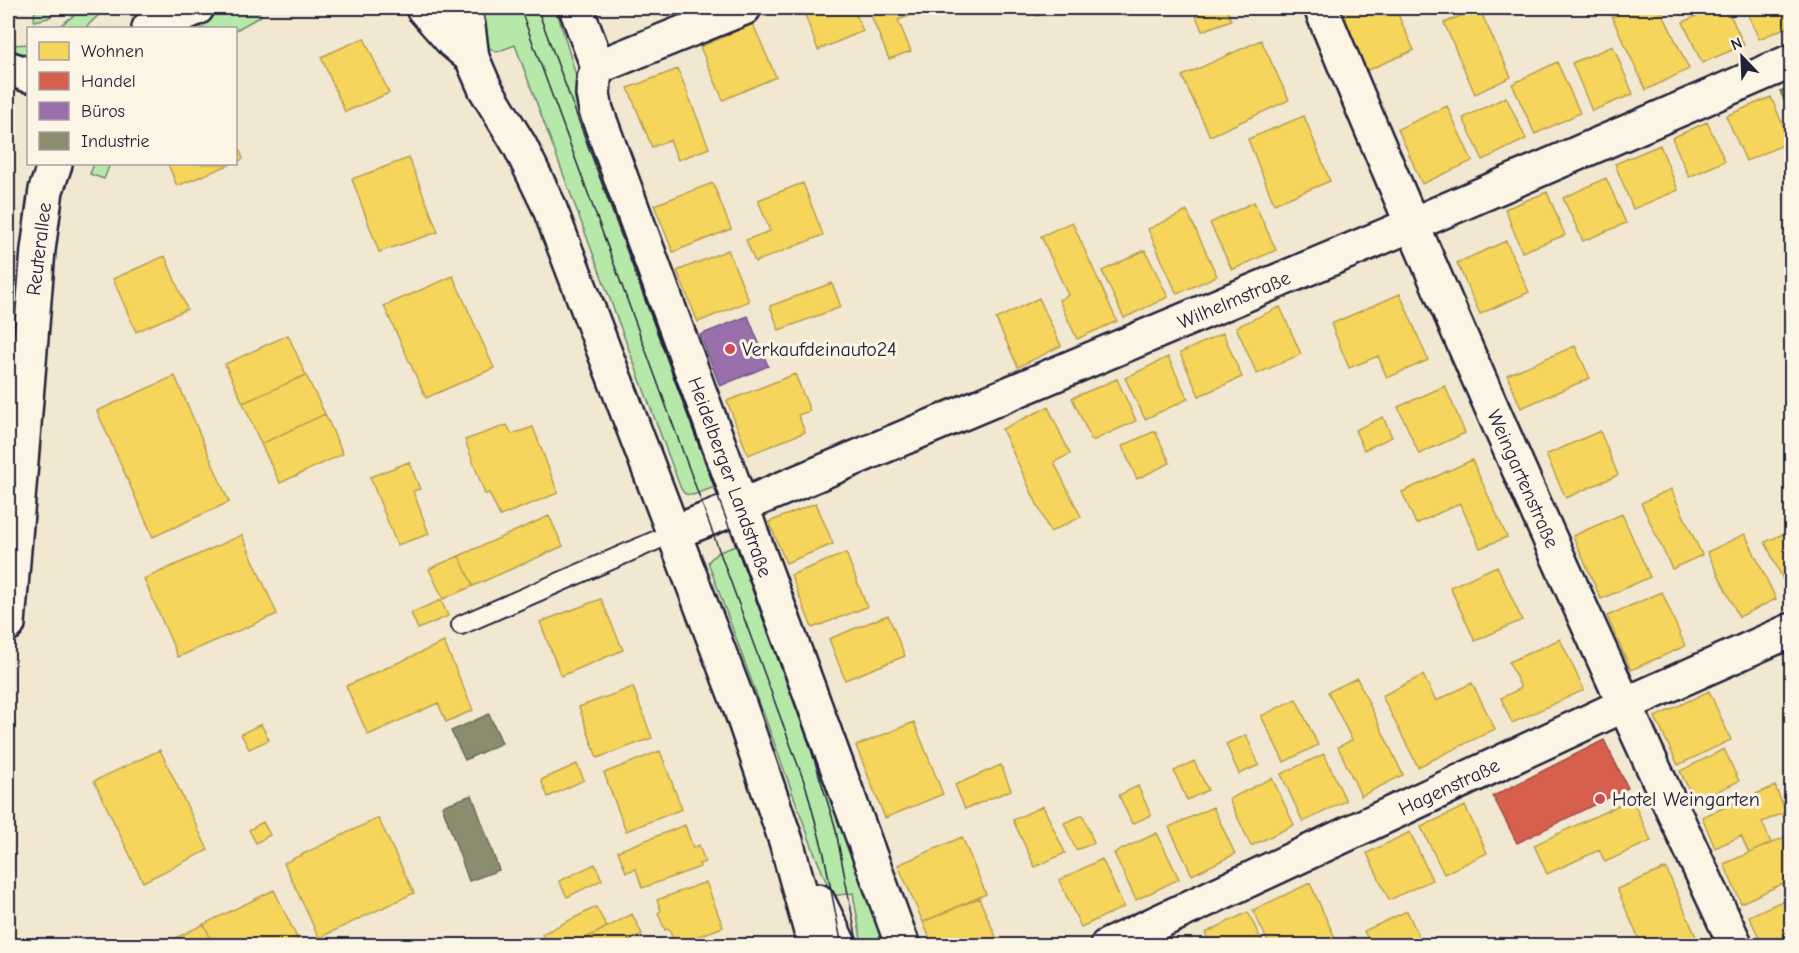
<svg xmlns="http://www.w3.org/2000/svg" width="1799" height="953" viewBox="0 0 1799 953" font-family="'Comic Neue',sans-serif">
	<rect width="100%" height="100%" fill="#f2e7d1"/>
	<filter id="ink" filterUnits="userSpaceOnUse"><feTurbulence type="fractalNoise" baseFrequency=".0167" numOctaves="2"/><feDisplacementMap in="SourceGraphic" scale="12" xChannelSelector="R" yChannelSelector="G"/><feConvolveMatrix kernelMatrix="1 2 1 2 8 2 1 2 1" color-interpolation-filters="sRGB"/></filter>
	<g filter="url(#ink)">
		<path fill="#b6e9a9" stroke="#6c8672" stroke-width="1.5" d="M35,8H63L48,18L34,21Z
			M84,8H106L85,28H57Z
			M223,8H256L261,16L236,30L196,28Z
			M474,8H556L584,103L720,485L693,495L685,494L681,489L515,45L497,52L489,48Z
			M28,44V54L12,52V45Z
			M94,164H110L104,179L90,174Z
			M741,544L895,945H862L853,893L832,896L816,857L708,562L717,553Z"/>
		<path fill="#f6d55c" stroke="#b69f52" stroke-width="1.5" d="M807,8H853L863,31L818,50L803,9Z
			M868,8H919L920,12L898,20L911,51L889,59Z
			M950,8H967L953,13Z
			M1033,8H1058L1037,16Z
			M1193,8H1228H1226L1231,20L1202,31Z
			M1338,8H1395L1414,50L1366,71Z
			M1479,8L1511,77L1475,94L1444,23Z
			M1632,8H1660L1689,69L1646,90L1612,17Z
			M1714,8H1727L1744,45L1702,63L1683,22Z
			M1745,8H1790L1792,25L1759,39Z
			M753,24L776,77L723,100L700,47Z
			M364,38L389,93L345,112L321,57Z
			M1261,40L1289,100L1210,136L1182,76Z
			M1613,46L1633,94L1592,111L1572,63Z
			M1557,62L1580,113L1535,134L1512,84Z
			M678,69L709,148L678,160L670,140L652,147L628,88Z
			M1506,97L1526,139L1483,160L1463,118Z
			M1771,97L1790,142L1746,161L1726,116Z
			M1447,106L1472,161L1422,184L1398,129Z
			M1304,116L1330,181L1274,204L1248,139Z
			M1707,122L1725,161L1689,177L1672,138Z
			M236,141L243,159L236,162Z
			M1660,145L1678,190L1633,209L1615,164Z
			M409,158L438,232L379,252L352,179Z
			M168,164H231L177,186Z
			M1606,178L1626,223L1583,241L1563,198Z
			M713,183L731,229L673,252L654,205Z
			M803,183L823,235L755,262L746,240L770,231L758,200Z
			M1547,192L1565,235L1522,252L1505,209Z
			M1254,202L1276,250L1232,270L1210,223Z
			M1187,211L1217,276L1177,294L1148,229Z
			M1072,222L1117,321L1077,339L1059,300L1068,295L1041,236Z
			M1506,241L1529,292L1480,314L1457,263Z
			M728,250L749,301L698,322L677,271Z
			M1145,250L1168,297L1124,318L1102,271Z
			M165,256L187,309L136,332L113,279Z
			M453,276L494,368L426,398L384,306Z
			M832,283L841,307L779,330L770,306Z
			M1400,294L1428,360L1387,378L1378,356L1349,368L1331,324Z
			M1039,298L1061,346L1018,367L996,319Z
			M1280,307L1301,354L1257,374L1236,327Z
			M1223,333L1242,377L1199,396L1180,353Z
			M288,335L306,375L243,403L225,364Z
			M1575,346L1590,378L1521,408L1507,375Z
			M1168,357L1188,399L1145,419L1125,378Z
			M795,374L810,411L798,415L805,432L748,455L727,401Z
			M306,375L325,414L261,444L243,403Z
			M175,376L229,502L153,537L97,411Z
			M1117,379L1136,421L1092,441L1072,398Z
			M1445,386L1465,433L1419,454L1398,407Z
			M1048,407L1070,454L1054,462L1081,517L1050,532L1002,429Z
			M325,414L343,454L280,483L261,444Z
			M1383,417L1392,437L1364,450L1355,430Z
			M507,425L512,434L533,427L558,493L500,516L489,493L485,494L465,440Z
			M1155,431L1170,463L1137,479L1122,446Z
			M1600,431L1618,475L1566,498L1546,455Z
			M1472,460L1507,537L1480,548L1460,503L1416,524L1402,492Z
			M409,462L420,489L413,491L429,534L397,545L370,477Z
			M1671,489L1702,555L1672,569L1641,503Z
			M816,503L833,544L786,563L769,522Z
			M1622,514L1650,577L1601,599L1573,536Z
			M549,516L563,546L473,586L459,556Z
			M1792,530V591L1789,592L1765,542Z
			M1745,534L1776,599L1739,617L1707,552Z
			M242,535L277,614L178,657L144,579Z
			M846,553L867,607L812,628L791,575Z
			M459,556L473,586L443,599L429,569Z
			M1497,566L1522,620L1475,641L1450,587Z
			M1662,592L1685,646L1631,670L1607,616Z
			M601,599L623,650L561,676L540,622Z
			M441,600L448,616L418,629L411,613Z
			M888,615L905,656L845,680L829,639Z
			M1560,639L1584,690L1512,723L1501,698L1521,688L1509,662Z
			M444,642L473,710L446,722L438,703L368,735L346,686Z
			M1423,675L1436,701L1472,683L1495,729L1418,767L1382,696Z
			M1357,678L1403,775L1361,796L1338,747L1352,740L1328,692Z
			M633,687L652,738L597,758L579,707Z
			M1709,691L1731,740L1678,765L1655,717Z
			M1296,699L1318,745L1284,762L1261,716Z
			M914,722L943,794L885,818L856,746Z
			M261,724L269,740L249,749L241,734Z
			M1246,735L1259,765L1239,774L1226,744Z
			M1724,749L1739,781L1695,802L1680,771Z
			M160,750L208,850L143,882L94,781Z
			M660,751L682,809L626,831L604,773Z
			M1324,754L1346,801L1303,822L1281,774Z
			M1194,761L1208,790L1187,800L1174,771Z
			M577,764L584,780L548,797L541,780Z
			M1001,765L1011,790L965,809L955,785Z
			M1272,778L1294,825L1251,846L1229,799Z
			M1138,786L1151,815L1132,824L1119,795Z
			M1775,786L1786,812L1762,822L1771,843L1749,853L1741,836L1715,848L1702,817Z
			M1632,799L1651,841L1605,862L1599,850L1547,874L1534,845Z
			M1043,806L1065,853L1035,867L1013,820Z
			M1465,806L1487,853L1444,874L1421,827Z
			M1213,807L1235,854L1192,875L1169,827Z
			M1083,815L1094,843L1076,850L1064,823Z
			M378,818L414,893L319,938L284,863Z
			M263,822L270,835L256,843L249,830Z
			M685,825L693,848L699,845L705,862L699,864L700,867L642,888L636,869L626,872L618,851Z
			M1410,832L1432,880L1389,900L1367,853Z
			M1157,833L1179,879L1136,900L1114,853Z
			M1792,834V888L1787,890L1784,883L1741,903L1724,864Z
			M962,837L986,894L923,922L898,865Z
			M1102,859L1124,907L1081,927L1059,880Z
			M595,864L602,880L567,897L559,881Z
			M1666,868L1700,946H1642L1617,889Z
			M706,882L723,927L675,945L669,929L665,930L658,913L661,911L657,900Z
			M1310,883L1334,936L1313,946H1270L1253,910Z
			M274,890L301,946H214L204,924Z
			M979,898L1000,946H933L923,922Z
			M1789,898L1792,903V946H1763L1749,916Z
			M596,907L607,927L571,946H548L542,934Z
			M1407,911L1421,941L1412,946H1371L1364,931Z
			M1248,912L1264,946H1211L1205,933Z
			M632,914L642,934L619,946H583L581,941Z
			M204,924L214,946H160Z
			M1191,940L1193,946H1177Z"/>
		<path fill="#d6604d" stroke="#a04d48" stroke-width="1.5" d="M1604,740L1628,788L1517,843L1493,796Z"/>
		<path fill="#9970ab" stroke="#755989" stroke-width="1.5" d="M748,316L768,366L720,386L700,335Z"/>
		<path fill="#8c8c6e" stroke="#6c6c5f" stroke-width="1.5" d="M1792,86V119L1780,91Z
			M489,714L502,743L465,760L451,731Z
			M472,795L499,870L469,881L442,806Z"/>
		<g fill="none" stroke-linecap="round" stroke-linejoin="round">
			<defs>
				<path id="service" d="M461,625L673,533"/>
				<path id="minor" d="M576,8L598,67L594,79L593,94L596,110L903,946
					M1321,8C1452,324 1591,636 1736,946
					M598,67L744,8
					M8,68L28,75
					M673,533L741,506L1411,225L1792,61
					M1107,946L1624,705L1792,630"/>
				<path id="tertiary" d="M423,8L453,42L472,58
					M464,8L468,26L472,58L485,88L520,146L548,204L740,707L786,841L815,946
					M149,28L197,8
					M8,624L38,250L46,190L55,164
					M818,901L840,946"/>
			</defs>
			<use href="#service" stroke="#22223b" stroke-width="22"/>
			<use href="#minor" stroke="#22223b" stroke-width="38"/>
			<use href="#tertiary" stroke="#22223b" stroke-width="38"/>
			<use href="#service" stroke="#fcf5e5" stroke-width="18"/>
			<use href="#minor" stroke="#fcf5e5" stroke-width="33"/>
			<use href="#tertiary" stroke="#fcf5e5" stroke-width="33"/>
			<path stroke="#22223b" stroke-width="1.5" d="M520,8L806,787L824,854L842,946
				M537,8L809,743L835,826L858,946"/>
		</g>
	</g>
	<g fill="#d1495b" stroke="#fcf5e5" stroke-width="2">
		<circle cx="730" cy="349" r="6"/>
		<circle cx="1600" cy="799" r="6"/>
	</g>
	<g text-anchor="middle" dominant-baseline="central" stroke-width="6" stroke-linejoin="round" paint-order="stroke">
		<g font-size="20" fill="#22223b" stroke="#fcf5e5">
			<text transform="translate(39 249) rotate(-83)">Reuterallee</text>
			<text transform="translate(1234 300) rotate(-23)">Wilhelmstraße</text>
			<text transform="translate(730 477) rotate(70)">Heidelberger Landstraße</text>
			<text transform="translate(1523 479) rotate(66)">Weingartenstraße</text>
			<text transform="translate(1449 787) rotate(-25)">Hagenstraße</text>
		</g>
		<g font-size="20" fill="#22223b" stroke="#fcf5e5" text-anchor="start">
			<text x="742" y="349">Verkaufdeinauto24</text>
			<text x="1612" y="799">Hotel Weingarten</text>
		</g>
	</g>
	<rect width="1799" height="953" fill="none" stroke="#fcf5e5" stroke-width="30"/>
	<rect x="15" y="15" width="1769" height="923" fill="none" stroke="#22223b" stroke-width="2" filter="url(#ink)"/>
	<rect x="27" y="27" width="210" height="138" fill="#fcf5e5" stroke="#a5a1a1" stroke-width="1.5"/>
	<rect x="39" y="42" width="30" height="18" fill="#f6d55c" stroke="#a5a1a1" stroke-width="1.5"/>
	<text x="81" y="57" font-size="18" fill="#22223b">Wohnen</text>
	<rect x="39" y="72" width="30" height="18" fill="#d6604d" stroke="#a5a1a1" stroke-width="1.5"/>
	<text x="81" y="87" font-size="18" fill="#22223b">Handel</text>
	<rect x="39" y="102" width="30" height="18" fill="#9970ab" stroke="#a5a1a1" stroke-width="1.5"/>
	<text x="81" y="117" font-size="18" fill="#22223b">Büros</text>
	<rect x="39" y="132" width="30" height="18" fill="#8c8c6e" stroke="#a5a1a1" stroke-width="1.5"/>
	<text x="81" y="147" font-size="18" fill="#22223b">Industrie</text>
	<g transform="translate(1742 57) rotate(337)" stroke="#fcf5e5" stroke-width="4.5" paint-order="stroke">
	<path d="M0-4.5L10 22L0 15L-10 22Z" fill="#22223b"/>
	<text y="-9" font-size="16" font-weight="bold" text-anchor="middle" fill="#22223b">N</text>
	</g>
</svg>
